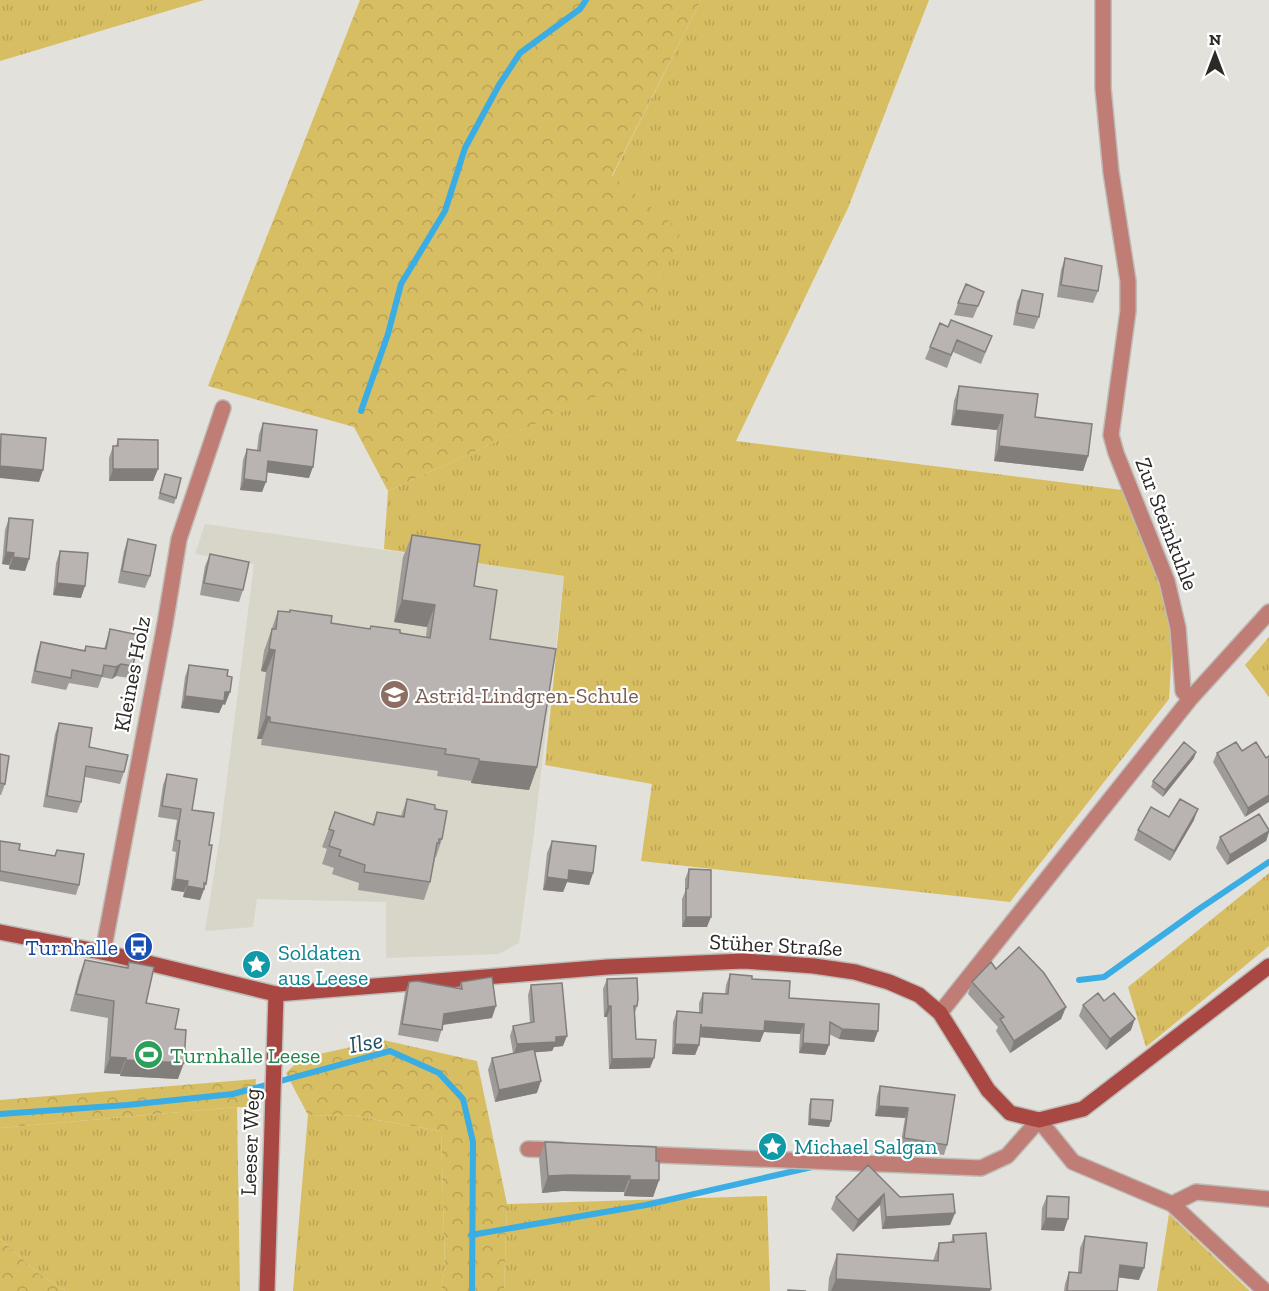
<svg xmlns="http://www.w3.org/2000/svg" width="1269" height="1291" viewBox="0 0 1269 1291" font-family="'Zilla Slab',serif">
	<defs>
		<pattern id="grass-tufts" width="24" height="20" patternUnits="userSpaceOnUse" patternTransform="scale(1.5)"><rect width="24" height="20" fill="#d8be63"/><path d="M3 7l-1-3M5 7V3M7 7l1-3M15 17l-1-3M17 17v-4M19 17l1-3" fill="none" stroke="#baa356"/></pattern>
		<pattern id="forest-crowns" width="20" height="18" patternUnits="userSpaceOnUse" patternTransform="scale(1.5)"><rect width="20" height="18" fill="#d8be63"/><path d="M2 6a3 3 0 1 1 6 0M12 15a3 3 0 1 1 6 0" fill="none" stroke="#baa356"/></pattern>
	</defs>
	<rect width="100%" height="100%" fill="#e2e1db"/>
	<path fill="#d8d6c9" d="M205,524L564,576L534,833L519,943L499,954L386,958V902L257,899L253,927L205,931L219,842L254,564L195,554Z"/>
	<path fill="url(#grass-tufts)" d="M0,0H204L0,61Z
		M701,0H929L848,208L736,441L1122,490C1137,527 1158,568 1167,607C1173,637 1171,669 1169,699L1010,902L641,861L652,784L545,765L564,576L384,549L388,491L622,384L612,177Z
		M1269,637V697L1245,665Z
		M1269,873V946L1146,1047L1128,987Z
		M237,1107L240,1291H65L38,1273L0,1239V1128Z
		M308,1115L355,1116L441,1131L445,1267L441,1291H293Z
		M767,1196L770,1291H504L507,1204Z
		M1169,1214L1250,1291H1157Z"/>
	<path fill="url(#forest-crowns)" d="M360,0H701L612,176L681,231L621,385L388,491L354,427L208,386Z
		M383,1040L477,1061L507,1204L504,1291H441L445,1267L441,1131L355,1116L308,1115L286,1073L301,1058Z
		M256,1079L254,1108L237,1107L0,1128V1100Z
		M0,1239L38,1273L65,1291H0Z"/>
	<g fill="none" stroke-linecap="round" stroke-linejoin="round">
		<path stroke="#39ade4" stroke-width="6" d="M361,411L388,334L401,284L445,211L465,148L499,85L520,53L580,9L586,0
			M1079,980L1104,977L1199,909L1269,862
			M0,1114L127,1105L233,1094L390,1051L439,1073L463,1099L473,1142L472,1291
			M471,1235L646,1205L812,1167"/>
		<defs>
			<path id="street" d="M1103,0V88L1111,172L1128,281V311L1111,435L1116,453L1167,581L1178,628L1183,691L1190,699
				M103,952L165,624L179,539L223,408
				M940,1013L1190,699L1269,612
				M528,1149L561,1150
				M636,1154L981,1168L1007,1156L1039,1120L1073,1162L1172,1204L1265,1291
				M1172,1204L1196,1192L1269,1199"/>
			<path id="secondary" d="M0,932L111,954L276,994L608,967L744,961L814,966L855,972L889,982L919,995L940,1013L988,1090L1010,1113L1039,1120L1083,1109L1269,966
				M267,1291L276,994"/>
		</defs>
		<use href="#street" stroke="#bdbcb7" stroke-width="18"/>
		<use href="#secondary" stroke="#bdbcb7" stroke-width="18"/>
		<use href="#street" stroke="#c07d76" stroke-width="15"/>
		<use href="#secondary" stroke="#a94843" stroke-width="15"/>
	</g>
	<path fill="#9f9b98" d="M1065,258L1098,291L1093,303L1057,297L1061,270Z
		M1022,290L1039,317L1034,329L1013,325L1017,302Z
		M958,303L979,304L973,318L954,315Z
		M948,327L992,336L981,364L953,352L947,368L925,359L930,347Z
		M959,386L1035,417L1088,456L1083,471L994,461L997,430L951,425L954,401Z
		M263,423L309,478L267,472L262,492L240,490L243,460L247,449L257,450L259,434Z
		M118,439L158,469L153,481H109V458L113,446H116Z
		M165,474L176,498L174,504L158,499Z
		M9,518L29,559L25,571L9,569V565L2,564L5,530Z
		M412,535L474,586L490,639L537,767L529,790L471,783V781L437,776L438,771L261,745L262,739H257L266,672L261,671L264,651L278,611L331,623L370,629L371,626L400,633L426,637L427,627L394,622L403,557Z
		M128,539L150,576L145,588L118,583L124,551Z
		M60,551L81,598L53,595L56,563Z
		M210,554L243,590L239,602L200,595L205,566Z
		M110,629L133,666L129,678L116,676L112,679L102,677L98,688L69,683L66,690L31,683L37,654L41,642L84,650L86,646L104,649Z
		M189,665L225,705L223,704L219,713L181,708L185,677Z
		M59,723L89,747L124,772L120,784L85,777L81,802L77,813L43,807L55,734Z
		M1242,751L1266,758L1269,756L1245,817L1213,762L1217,753Z
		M0,754L5,784L1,795H0Z
		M1194,758L1163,797L1151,787L1153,781Z
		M167,774L192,810L209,845L206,884L200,900L183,897L184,892L171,890L176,852L172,851L177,820L158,817L163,785Z
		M407,799L435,809L442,839L436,857H435L430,882L424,900L358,890L359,883L332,874L334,868L322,864L327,849L322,847L335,812L372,825L377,812L401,816Z
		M1169,817L1194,820L1170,861L1134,840L1138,830Z
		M1269,830V833L1266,841L1227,865L1216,848L1220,837Z
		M0,841L19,850L54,856L57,850L79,885L76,895L0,881Z
		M552,841L593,873L589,885L567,882L563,892L543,890L547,853Z
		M689,869L707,927H682V899L685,892V879Z
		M85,960L127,968L129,962L146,1003L175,1029L178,1079L120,1076V1074L104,1073L108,1018L70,1011L79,976Z
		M996,969L1066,1007L1061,1019L1010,1053L996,1031L998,1027L968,994L972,982Z
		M730,974L752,979L874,1042L839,1039L829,1034V1045L825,1055L799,1053L800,1034L764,1032L760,1042L700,1037L699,1045L695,1055L672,1054L673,1022L677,1011L699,1013V1003L703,993L725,994L726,985Z
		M607,979L637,1006L635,1013L636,1039L650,1068L609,1069L607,1017H604L603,989Z
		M409,982L459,988L461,982L492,1018L443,1025L438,1042L398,1035L405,993Z
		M531,985L563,1046L554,1047L552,1051L535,1052L537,1093L495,1102L488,1070L492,1058L513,1053L510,1036L513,1026L530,1023L528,995Z
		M1083,1005L1131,1030L1106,1050L1079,1016Z
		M880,1086L947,1145L944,1155L900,1148L905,1118L875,1116L877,1096Z
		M811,1099L829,1127L808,1125L809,1105Z
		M545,1142L656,1161L659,1180L653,1197L624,1196V1192L562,1191L542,1193L539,1159Z
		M868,1165L900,1197L955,1213L950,1225L882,1229L880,1205L853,1232L831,1209L836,1197Z
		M1047,1196L1064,1231L1041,1230L1042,1208Z
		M953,1235L991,1289L990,1291H828L829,1278L837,1254L933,1261L939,1243L951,1242Z
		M1085,1236L1139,1280L1118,1277L1117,1291H1064L1065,1284L1069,1272H1078L1080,1248Z"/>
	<path fill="#827e7c" d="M956,410L1003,415L997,430L951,425Z
		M999,446L1088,456L1083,471L994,461Z
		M268,461L313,467L309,478L264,472Z
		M0,466L43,470L39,482L0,478Z
		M113,469H158L153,481H109Z
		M244,479L266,482L262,492L240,490Z
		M6,552L14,553L9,565L2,564Z
		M13,557L29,559L25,571L9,569Z
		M57,583L85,586L81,598L53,595Z
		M402,600L435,605L427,627L394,622Z
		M269,649L275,650L266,672L261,671Z
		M121,664L116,676L112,679L116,667Z
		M225,692H230L225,705L223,704L219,713L181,708L185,696Z
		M266,716L270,717L262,739H257Z
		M1196,752L1194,758L1163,797L1165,790Z
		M479,761L537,767L529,790L471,783Z
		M1269,795V802L1245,817L1248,808Z
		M1198,809L1194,820L1170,861L1174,851Z
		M1269,831L1266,841L1227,865L1230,855Z
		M569,870L593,873L589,885L567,882L563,892L543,890L547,877Z
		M175,879L188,881L184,892L171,890Z
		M187,886L204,889L200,900L183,897Z
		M686,917H711L707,927H682Z
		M496,1006L492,1018L440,1025L444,1014Z
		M608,1006H611L607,1017H604Z
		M1066,1007L1061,1019L1010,1053L1014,1041Z
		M1135,1019L1131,1030L1106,1050L1110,1039Z
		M765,1021L804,1024L800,1034L764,1032L760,1042L697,1037L701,1027Z
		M842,1029L878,1031L874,1042L839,1039Z
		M567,1036L563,1046L554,1047L552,1051L514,1054L517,1044Z
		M803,1043L829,1045L825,1055L799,1053Z
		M675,1044L699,1045L695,1055L672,1054Z
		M110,1057L126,1058L120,1074L104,1073Z
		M654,1058L650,1068L609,1069L612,1059Z
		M126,1060L184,1063L178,1079L120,1076Z
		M541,1081L537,1093L495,1102L499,1090Z
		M879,1106L908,1108L905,1118L875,1116Z
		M810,1119L831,1121L829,1127L808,1125Z
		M568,1175L630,1176L624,1192L562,1191L542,1193L548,1176Z
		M630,1180H659L653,1197L624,1196Z
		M884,1194L880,1205L853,1232L858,1220Z
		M955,1213L950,1225L882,1229L886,1217Z
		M1046,1218L1068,1219L1064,1231L1041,1230Z
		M1120,1265L1144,1268L1139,1280L1115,1277Z
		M836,1279L991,1289L990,1291H831Z"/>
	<path fill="#b9b4b1" stroke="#827e7c" stroke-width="1.5" d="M1065,258L1102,266L1098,291L1061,285Z
		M966,284L984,292L978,306L958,303Z
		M1022,290L1043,294L1039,317L1017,313Z
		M951,320L992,336L985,352L957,340L951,355L930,347L940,323L948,327Z
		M959,386L1038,394L1035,417L1092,424L1088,456L999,446L1003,415L956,410Z
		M263,423L317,430L313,467L268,461L266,482L244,479L247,449L260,451Z
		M1,434L46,438L43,470L0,466Z
		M118,439L158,440V469H113V446H118Z
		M165,474L181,478L176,498L160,493Z
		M9,518L33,520L29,559L13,557L14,553L6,552Z
		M412,535L480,545L474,586L497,590L490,639L556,649L537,767L479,761V759L445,754L446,749L270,722V717L266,716L275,650L269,649L272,629H276L278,611L290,612V610L332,616L331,623L370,629L371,626L400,630V633L430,638L435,605L402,600Z
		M128,539L156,545L150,576L122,571Z
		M60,551L88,553L85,586L57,583Z
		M210,554L249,562L243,590L204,583Z
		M110,629L139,635L133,666L121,664L116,667L104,665L102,676L72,670L71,678L35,671L41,642L85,651L86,646L106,649Z
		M189,665L228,670L227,676L232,677L230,692H225L224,701L185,696Z
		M59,723L92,728L89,747L128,755L124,772L86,766L81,802L47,796Z
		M1184,742L1196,752L1165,790L1153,781Z
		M1236,742L1242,751L1256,742L1266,758L1269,756V795L1248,808L1217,753Z
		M0,754L9,756L5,784L0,783Z
		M167,774L197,779L192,810L214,813L209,845H212L206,884L204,883V889L187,886L188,881L175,879L180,841L176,840L181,809L162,806Z
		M407,799L435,805V809L447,811L442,839H439V843H437L430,882L364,872L365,865L339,856L341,850L329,846L334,831L329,829L335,812L374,825L377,812L404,817Z
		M1180,799L1198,809L1174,851L1138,830L1151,807L1169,817Z
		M1259,814L1269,830V831L1230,855L1220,837Z
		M0,841L20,844L19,850L55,856L57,850L84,854L79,885L0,871Z
		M552,841L596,846L593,873L569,870L568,880L547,877Z
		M689,869L711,870V917H686V889L688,888Z
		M1019,947L1044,973L1066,1007L1014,1041L1000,1019L1004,1017L972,982L991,962L996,969Z
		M85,960L128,968L129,962L154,967L146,1003L179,1009L175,1029L186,1030L184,1063L126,1060V1058L110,1057L114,1001L76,994Z
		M730,974L752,976V979L790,981L789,998L879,1004L878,1031L842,1029L830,1022L829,1045L803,1043L804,1024L765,1021L764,1031L701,1027V1024L699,1045L675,1044L677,1011L702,1013L703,993L728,994Z
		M492,977L496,1006L444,1014L442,1030L402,1024L409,982L417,981L462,989L461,982Z
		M637,978L638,999L637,1006H634L636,1039L656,1040L654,1058L612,1059L611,1006H608L607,979Z
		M562,983L567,1036L556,1037V1042L517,1044L513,1026L534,1022L531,985Z
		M1098,993L1104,1001L1114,993L1135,1019L1110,1039L1083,1005Z
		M534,1049L541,1081L499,1090L492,1058Z
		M880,1086L955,1095L947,1145L904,1138L908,1108L879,1106Z
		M811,1099L833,1100L831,1121L810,1119Z
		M545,1142L656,1147V1161H659V1180H630V1176L568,1175L548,1176Z
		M868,1165L900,1197L953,1194L955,1213L886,1217L884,1194L858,1220L836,1197Z
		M1047,1196L1069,1197L1068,1219L1046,1218Z
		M986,1233L991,1289L836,1279L837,1254L938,1261L939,1243L954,1242L953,1235Z
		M1085,1236L1147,1243L1144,1268L1120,1265L1117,1291H1067L1069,1272L1081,1273Z
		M788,1290L806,1291H788Z"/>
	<defs>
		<symbol id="school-disc" viewBox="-11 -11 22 22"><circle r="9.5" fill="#8d6e63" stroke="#fff"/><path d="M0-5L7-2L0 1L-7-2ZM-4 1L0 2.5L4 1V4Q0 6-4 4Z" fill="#fff"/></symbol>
		<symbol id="bus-disc" viewBox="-11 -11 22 22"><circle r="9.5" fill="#1a4fb4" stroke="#fff"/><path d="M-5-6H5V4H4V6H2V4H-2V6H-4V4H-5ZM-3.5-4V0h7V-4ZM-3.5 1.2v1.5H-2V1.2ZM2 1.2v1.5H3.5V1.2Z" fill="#fff"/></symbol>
		<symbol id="sight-disc" viewBox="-11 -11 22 22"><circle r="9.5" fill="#0f9aa8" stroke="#fff"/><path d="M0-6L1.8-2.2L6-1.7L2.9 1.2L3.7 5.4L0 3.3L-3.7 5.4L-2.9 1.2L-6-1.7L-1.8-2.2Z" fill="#fff"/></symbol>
		<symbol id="stadium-disc" viewBox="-11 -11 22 22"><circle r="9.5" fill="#2e9e5b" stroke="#fff"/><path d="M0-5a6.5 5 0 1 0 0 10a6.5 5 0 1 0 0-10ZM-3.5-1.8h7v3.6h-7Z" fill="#fff"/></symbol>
	</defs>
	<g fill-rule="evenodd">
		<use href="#school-disc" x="378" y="678" width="33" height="33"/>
		<use href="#bus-disc" x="122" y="930" width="33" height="33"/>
		<use href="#sight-disc" x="240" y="948" width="33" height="33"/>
		<use href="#stadium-disc" x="132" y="1038" width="33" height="33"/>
		<use href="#sight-disc" x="756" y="1130" width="33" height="33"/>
	</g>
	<g text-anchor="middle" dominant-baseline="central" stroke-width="4.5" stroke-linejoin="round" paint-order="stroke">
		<g font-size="22" fill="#2b2a28" stroke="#fff">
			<text transform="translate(1167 524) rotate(69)">Zur Steinkuhle</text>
			<text transform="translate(132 674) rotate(-79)">Kleines Holz</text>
			<text transform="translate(776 945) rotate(3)">Stüher Straße</text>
			<text transform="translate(250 1142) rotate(-88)">Leeser Weg</text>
		</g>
		<g font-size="22" fill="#785e54" stroke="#fff" text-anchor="start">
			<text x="415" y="695">Astrid-Lindgren-Schule</text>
		</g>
		<g font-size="22" fill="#164399" stroke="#fff" text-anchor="end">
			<text x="118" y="947">Turnhalle</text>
		</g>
		<g font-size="22" fill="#0d838f" stroke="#fff" text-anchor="start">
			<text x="278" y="952">Soldaten<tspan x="278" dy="25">aus Leese</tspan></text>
			<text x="794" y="1146">Michael Salgan</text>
		</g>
		<g font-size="22" fill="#27864d" stroke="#fff" text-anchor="start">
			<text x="170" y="1055">Turnhalle Leese</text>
		</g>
		<g font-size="24" font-style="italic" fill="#204e65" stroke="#fff">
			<text transform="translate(366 1042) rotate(-10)">Ilse</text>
		</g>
	</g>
	<g transform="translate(1215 54)" stroke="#ffffff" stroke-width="4.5" paint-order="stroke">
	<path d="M0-4.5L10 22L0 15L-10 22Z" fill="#2b2a28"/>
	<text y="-9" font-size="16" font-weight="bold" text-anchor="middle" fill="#2b2a28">N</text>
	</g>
</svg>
